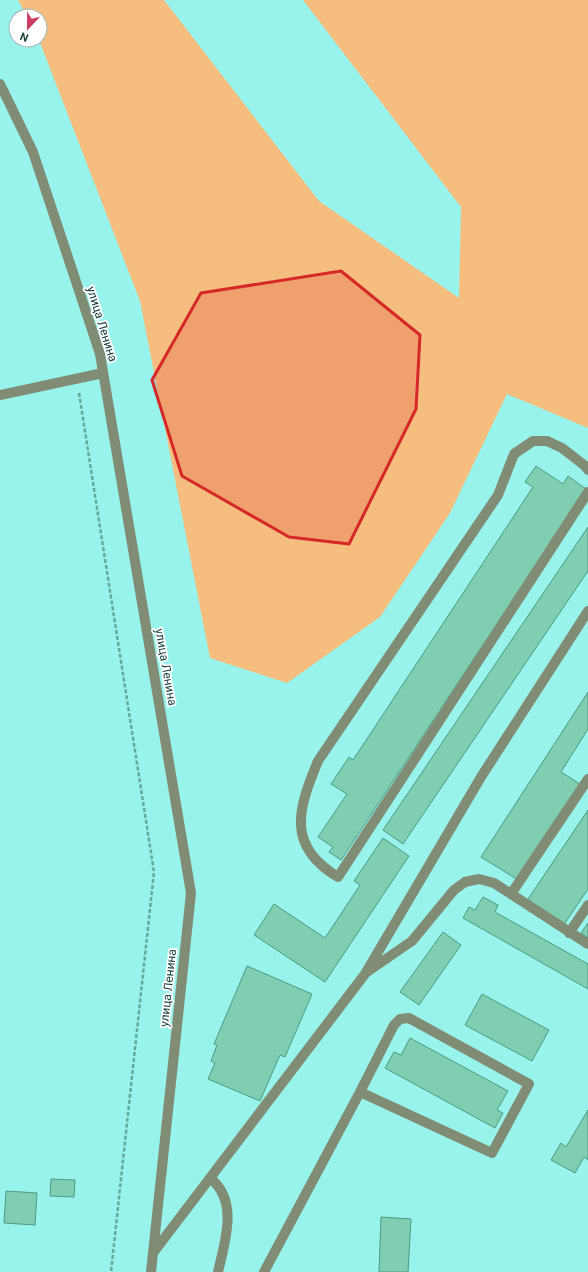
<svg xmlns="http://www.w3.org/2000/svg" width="588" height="1272" viewBox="0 0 588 1272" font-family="Roboto,sans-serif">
	<rect width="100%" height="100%" fill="#98f3ec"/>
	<path fill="#f5be7f" d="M18,0H164L319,201L459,298L461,207L303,0H588V428L507,394L450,513L380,617L287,683L210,658L140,301L39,40H40V16H27Z"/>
	<path fill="#7fceb2" stroke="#4c9b81" d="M536,466L563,484L568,476L586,489L341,860L329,852L333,847L318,837L347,794L331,784L349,757L353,760L533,487L525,482Z
		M588,527V571L403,844L383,830Z
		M588,692V729L561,772L580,784L518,880L481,857Z
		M588,810V889L563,926L526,902Z
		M383,838L409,856L325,982L254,935L274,904L325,938L360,885L354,881Z
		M483,897L498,905L495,912L588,964V989L463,918L469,907L475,910Z
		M588,923V938L581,933Z
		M443,932L461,945L419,1005L400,992Z
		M247,966L312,994L285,1057L280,1055L260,1101L208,1079L215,1063L211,1061L217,1045L214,1044Z
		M482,994L549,1030L532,1061L465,1025Z
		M410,1038L508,1091L497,1110L503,1113L495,1128L385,1068L394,1052L401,1055Z
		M588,1110V1160L584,1157L575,1173L551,1160L561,1143L566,1147Z
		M51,1179L75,1180L74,1197L50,1196Z
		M6,1191L37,1193L35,1225L4,1223Z
		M381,1217L411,1219L408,1272H379Z"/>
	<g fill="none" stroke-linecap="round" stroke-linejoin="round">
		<path stroke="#63a8a2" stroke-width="2.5" stroke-dasharray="4 2" stroke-linecap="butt" d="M79,393L154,872L111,1272"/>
		<path stroke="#808d74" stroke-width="10" d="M0,84L33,152L100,354L191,893L151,1272
			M0,395L103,373
			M588,470L584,465L562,448L547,441H533L514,454L498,495L318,761C298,809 286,846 338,877L588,492
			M511,894L588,779
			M569,933L588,905
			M367,972L412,941L454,890L465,882L479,879L494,883L588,944
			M210,1178C239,1201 225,1241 218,1272
			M153,1253L365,974L481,777L588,611
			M264,1272L360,1092L394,1025L400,1019L409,1018L529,1084L492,1153L360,1092"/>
	</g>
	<path fill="#d62828" fill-opacity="0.2" stroke="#d62828" stroke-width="3" stroke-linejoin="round" d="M341,271L420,335L416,409L349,544L289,537L182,476L152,380L201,293Z"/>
	<g text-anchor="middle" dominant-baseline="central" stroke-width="3.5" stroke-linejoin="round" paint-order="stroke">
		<g font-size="12" fill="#1a413e" stroke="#fff">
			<text transform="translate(102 324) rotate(73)">улица Ленина</text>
			<text transform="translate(166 667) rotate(80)">улица Ленина</text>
			<text transform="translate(168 988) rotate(-84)">улица Ленина</text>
		</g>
	</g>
	<g transform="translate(28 28) rotate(202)"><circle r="19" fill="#ffffff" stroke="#a3b3b2"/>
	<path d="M0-3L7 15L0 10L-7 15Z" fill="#cc3d61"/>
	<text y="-6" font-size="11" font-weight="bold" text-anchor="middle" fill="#1a413e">N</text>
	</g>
</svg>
